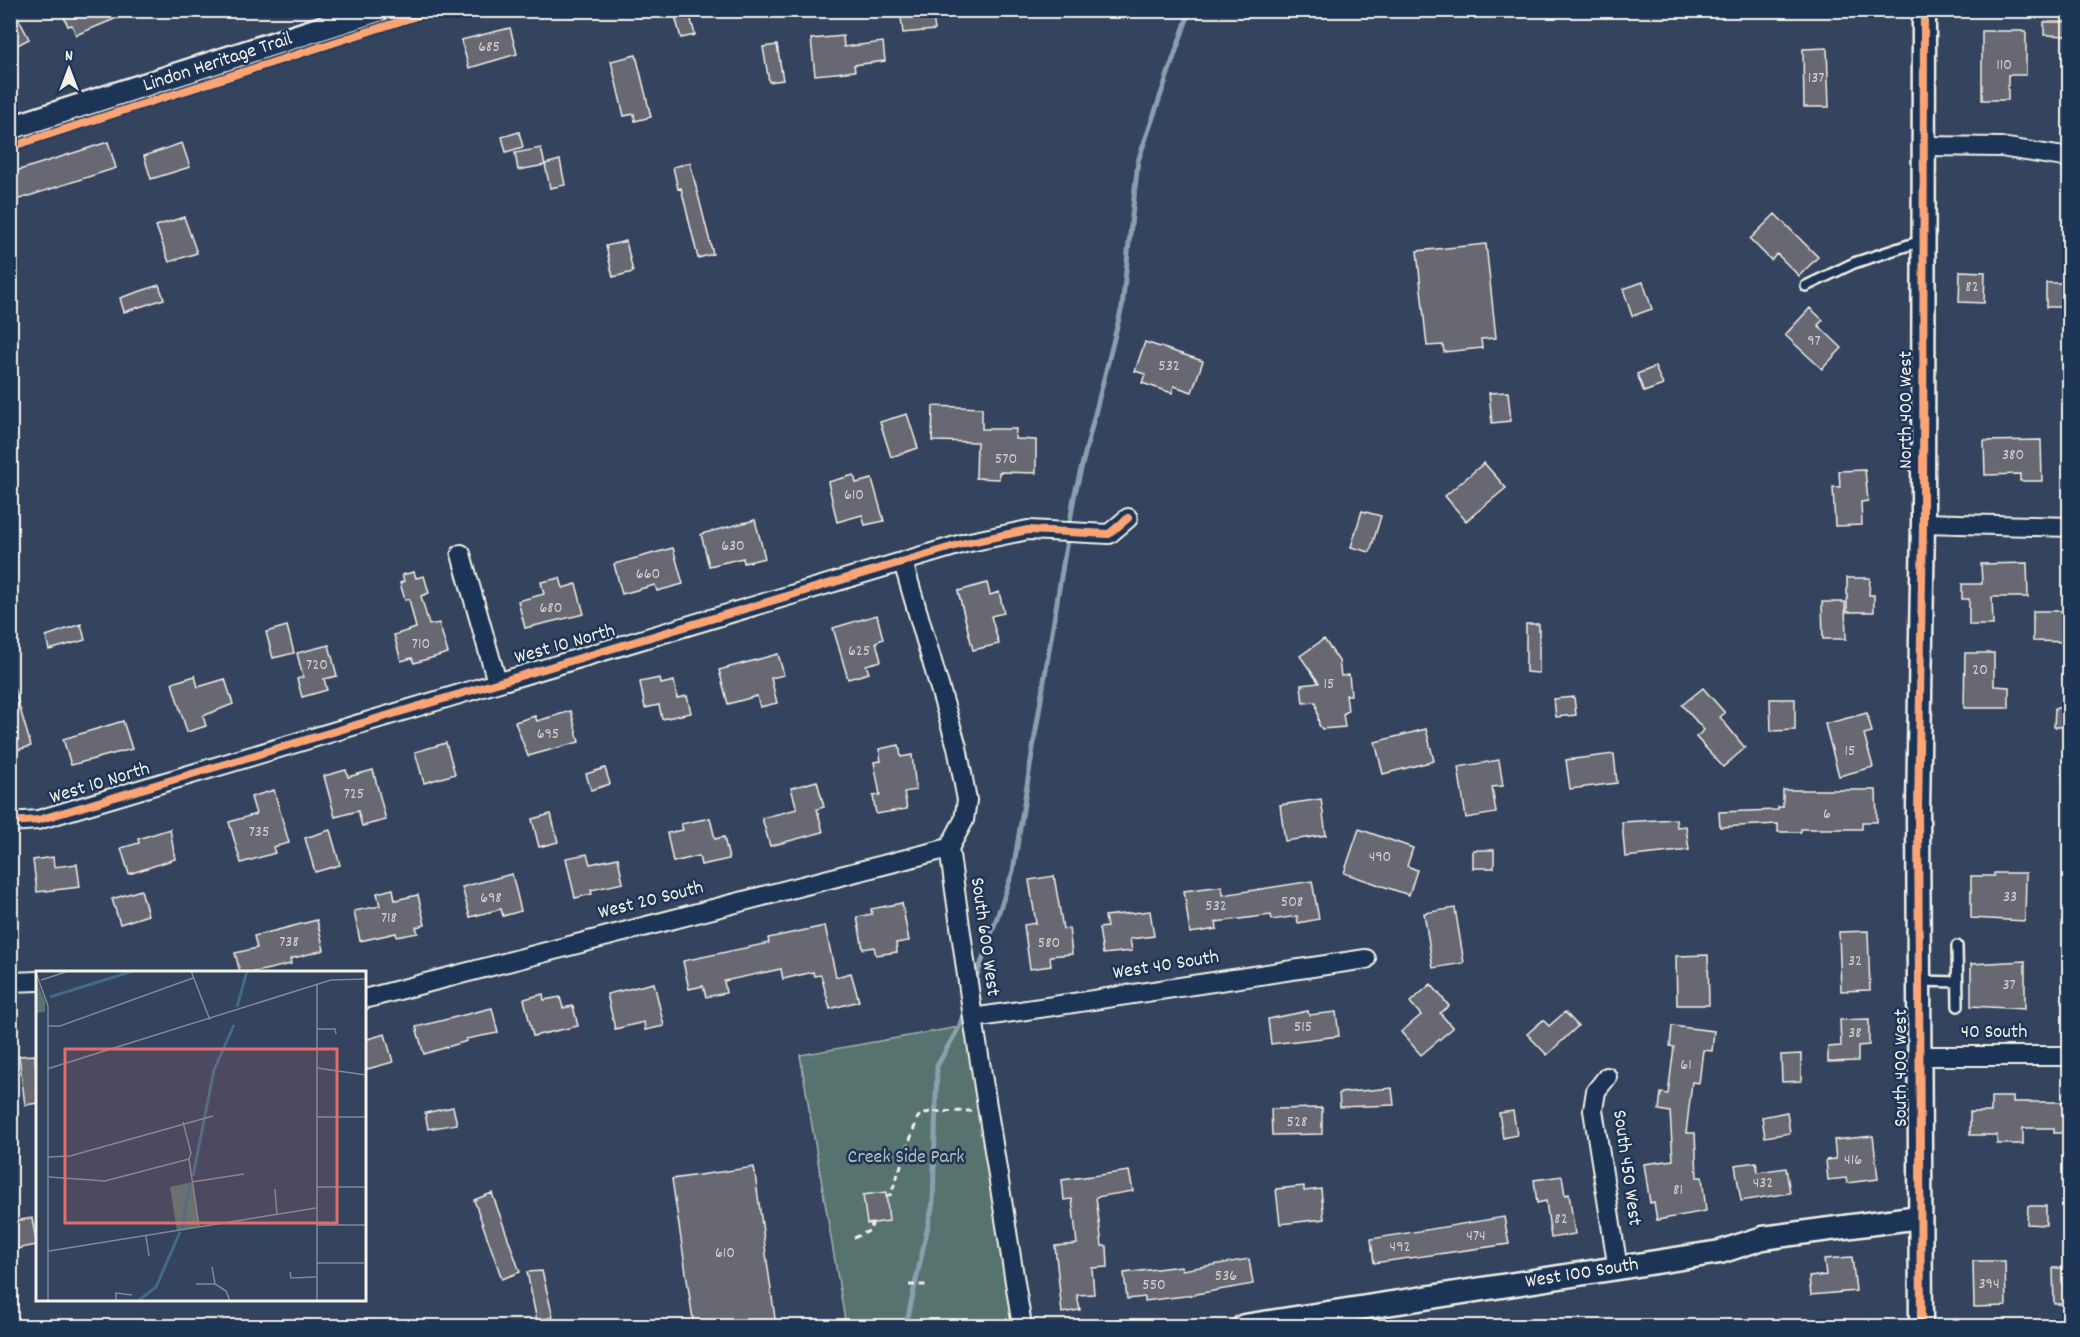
<svg xmlns="http://www.w3.org/2000/svg" width="2080" height="1337" viewBox="0 0 2080 1337" font-family="Dekko,sans-serif">
	<rect width="100%" height="100%" fill="#34445f"/>
	<filter id="ink" filterUnits="userSpaceOnUse"><feTurbulence type="fractalNoise" baseFrequency=".0167" numOctaves="2"/><feDisplacementMap in="SourceGraphic" scale="12" xChannelSelector="R" yChannelSelector="G"/><feConvolveMatrix kernelMatrix="1 2 1 2 8 2 1 2 1" color-interpolation-filters="sRGB"/></filter>
	<g filter="url(#ink)">
		<path fill="#577370" stroke="#a6b2ac" stroke-width="1.5" d="M973,1018L1022,1326H846L800,1055L959,1027Z"/>
		<g fill="none" stroke-linecap="round" stroke-linejoin="round">
			<path stroke="#89a0af" stroke-width="5" d="M975,981L1013,871L1074,497L1122,307L1138,161L1190,10
				M906,1326L933,1203L937,1066L959,1027L965,1010"/>
		</g>
		<path fill="#686872" stroke="#f4f1e8" stroke-width="1.5" d="M10,10H14L29,39L10,49Z
			M61,10H134V11L76,35L72,25L68,26Z
			M900,10H932L935,30L903,33Z
			M689,12L695,35L681,38L675,16Z
			M2044,22H2070V36L2044,35Z
			M510,28L517,54L469,68L461,40Z
			M1982,31H2026V75H2008V100H1982Z
			M843,36L844,47L883,42L885,61L854,65L855,71L815,75L811,39Z
			M777,45L783,80L769,82L763,47Z
			M1827,48L1829,107H1804L1803,49Z
			M636,55L651,117L635,121L634,114L624,116L611,61Z
			M519,132L523,147L506,152L502,137Z
			M108,142L116,168L10,202V173Z
			M182,143L190,167L151,179L144,156Z
			M541,148L545,165L518,170L515,153Z
			M560,160L565,185L550,188L545,164Z
			M690,163L713,254L698,258L681,188L678,189L673,167Z
			M1775,214L1818,257L1799,276L1777,254L1771,260L1750,239Z
			M184,217L197,253L169,262L156,226Z
			M626,241L633,272L613,277L606,246Z
			M1486,244L1496,338L1481,339L1482,348L1444,352L1443,345L1427,346L1417,251Z
			M1960,271L1985,272L1984,303L1959,302Z
			M1643,282L1652,309L1632,316L1623,289Z
			M2046,283H2070V307H2046Z
			M159,285L164,299L124,312L120,298Z
			M1810,308L1823,320L1818,325L1842,348L1822,369L1785,335Z
			M1145,342L1203,361L1192,392L1174,386L1172,393L1142,383L1145,374L1135,371Z
			M1655,367L1663,385L1644,392L1637,374Z
			M1508,392L1511,421L1492,423L1489,393Z
			M933,406L982,408V429H1016L1015,439L1036,440V473L999,472V479L976,478L977,442L932,441Z
			M907,414L918,448L891,457L880,422Z
			M2041,440L2042,481H2020V474L1985,475L1984,441Z
			M1484,463L1506,488L1466,521L1445,496Z
			M1865,470L1868,501L1861,502L1862,525L1835,526L1833,487H1840L1839,471Z
			M854,475L856,483L872,479L884,521L865,525L862,515L837,522L828,482Z
			M1362,511L1381,516L1370,552L1351,547Z
			M755,520L765,558L744,563L743,558L709,566L701,534Z
			M673,548L683,584L657,591L655,585L622,594L614,564Z
			M2027,563L2028,597H1992L1993,625H1969V599H1962V584H1982L1981,564Z
			M414,572L416,578L424,576L429,593L421,596L429,625L439,623L448,653L414,663L412,658L401,661L394,635L416,628L409,599L405,600L400,583L404,581L402,575Z
			M560,578L563,588L576,584L584,614L525,628L518,601L544,594L541,582Z
			M1847,578H1870L1869,595H1874V612H1847Z
			M987,583L990,595L999,592L1004,613L991,616L999,644L973,650L958,591Z
			M1822,602H1845L1846,639H1823Z
			M2033,611H2070V642L2033,641Z
			M877,615L883,639L876,642L881,661L866,665L869,673L848,679L833,628Z
			M81,624L85,640L49,650L46,636Z
			M1526,624H1539V673L1526,672Z
			M287,626L294,653L273,658L266,632Z
			M1324,639L1339,661L1341,676L1349,675L1351,695H1346L1348,711L1343,714L1345,727L1322,729L1319,725L1316,702L1303,703L1301,685L1319,683L1300,656Z
			M329,645L337,676L324,679L327,690L302,697L297,679L303,677L297,653Z
			M1965,653H1994V686L2009,687V708H1964Z
			M778,654L784,675L771,678L777,703L760,707L757,696L728,704L719,670Z
			M195,676L198,687L225,679L233,704L203,716L206,726L187,732L172,683Z
			M660,678L661,684L674,681L677,698L687,696L691,713L662,719L659,705L645,708L640,682Z
			M14,688L31,746L14,751L10,739V689Z
			M1703,688L1725,713L1720,717L1745,748L1723,767L1696,737L1704,730L1682,705Z
			M1574,697L1576,715L1556,717L1554,699Z
			M1770,699H1795V730L1771,731Z
			M2055,708H2070V727H2054Z
			M571,711L579,742L528,756L515,722L535,716L537,721Z
			M1867,713L1872,732L1864,734L1873,767L1839,776L1825,724Z
			M123,721L132,749L71,765L63,739Z
			M1426,729L1434,761L1383,774L1375,742Z
			M446,743L455,774L424,783L415,752Z
			M899,745L901,757L912,755L916,790L904,792L907,809L876,814L873,796L880,795L874,762L881,761L879,749Z
			M1614,754L1617,783L1570,789L1566,760Z
			M1499,760L1503,786L1492,787L1496,813L1466,818L1458,767Z
			M605,768L610,784L591,790L586,774Z
			M346,770L348,777L373,770L386,820L362,826L358,811L335,817L324,776Z
			M817,781L824,807L817,809L823,832L770,846L762,818L797,809L791,788Z
			M274,790L289,843L273,847L275,853L241,863L229,822L256,814L251,797Z
			M1783,790H1876L1877,822H1862V829H1801V832H1778V824L1720,827L1719,812L1778,810V807H1783Z
			M1321,799L1326,835L1285,841L1280,805Z
			M551,814L558,842L539,847L532,819Z
			M710,818L715,839L724,837L729,859L701,865L699,856L673,862L667,833L683,830L681,824Z
			M1676,819L1677,827L1686,826L1689,850L1625,857L1622,822Z
			M170,829L175,859L129,874L121,848L139,843L138,839Z
			M1359,829L1413,848L1407,866L1417,870L1409,895L1344,873Z
			M330,830L340,865L315,872L305,838Z
			M1473,850H1494V868H1473Z
			M587,854L590,864L618,858L623,883L591,890L592,894L575,898L566,858Z
			M53,857L54,867L77,864L80,887L37,892L33,860Z
			M1994,873H2026L2025,921L1971,918V876H1994Z
			M512,874L521,911L503,916L501,909L470,917L462,887Z
			M1054,876L1063,929L1069,928L1072,954L1050,956L1051,966L1030,969L1024,925L1036,923L1029,880Z
			M1312,881L1319,919L1298,923L1297,916L1272,920L1271,915L1216,922L1217,929L1190,933L1184,891L1222,886L1223,895Z
			M393,889L395,900L418,895L425,925L416,927L418,933L397,937L396,933L360,941L354,911L380,906L377,893Z
			M141,890L148,915L120,924L112,899Z
			M902,903L909,941L896,943L897,952L876,955L874,947L863,949L857,917L872,914L871,909Z
			M1455,908L1464,963L1433,968L1424,913Z
			M1150,911L1154,936L1130,939L1132,951L1103,954L1099,928L1107,927L1105,916Z
			M317,920L324,950L290,959L291,964L256,972H240L235,953L257,948L254,936Z
			M825,926L836,977L851,973L859,1001L830,1009L821,975L814,976L813,972L783,979L781,969L724,981L726,993L706,997L703,986L689,989L683,961L769,943L768,938Z
			M1868,931L1870,990L1841,991L1839,932Z
			M1708,955L1709,1005H1677L1676,956Z
			M2025,961V1009L1971,1006V964Z
			M654,983L664,1026L645,1030L644,1022L615,1029L607,994Z
			M1431,984L1449,1006L1440,1013L1453,1028L1421,1055L1401,1032L1421,1015L1410,1002Z
			M543,994L544,1000L560,997L563,1008L573,1006L578,1026L533,1036L524,999Z
			M492,1008L498,1033L466,1039L467,1041L424,1054L416,1027Z
			M1308,1011L1309,1015L1336,1012L1339,1036L1271,1044L1268,1019Z
			M1565,1012L1578,1026L1547,1055L1527,1034L1543,1020L1549,1026Z
			M1869,1019V1045L1858,1046V1061L1828,1062V1047L1841,1046L1840,1020Z
			M1672,1026L1714,1031L1712,1051L1703,1050L1699,1083L1692,1082L1686,1133H1695L1697,1177H1702L1706,1211L1657,1220L1654,1202L1650,1203L1644,1164L1673,1160L1670,1112L1659,1110L1661,1093L1668,1094L1674,1047L1670,1046Z
			M385,1034L393,1062L364,1070V1040Z
			M1801,1054V1081L1782,1082L1781,1055Z
			M35,1055L38,1103L25,1105L19,1056Z
			M1392,1088L1394,1105L1340,1107L1339,1093Z
			M1991,1097H2013V1102H2070V1133H2054V1128H2023V1144H1997V1135H1970V1112H1991Z
			M453,1107L457,1124L428,1129L425,1113Z
			M1322,1108V1134L1272,1135L1271,1109Z
			M1513,1111L1517,1135L1503,1138L1499,1113Z
			M1787,1112L1790,1133L1765,1137L1762,1117Z
			M1873,1136L1878,1179L1847,1183L1846,1178L1828,1180L1826,1160L1836,1159L1834,1140Z
			M1756,1162L1758,1172L1786,1168L1790,1193L1741,1201L1735,1165Z
			M754,1167L776,1326H694L672,1179Z
			M1129,1171L1133,1191L1096,1197L1102,1246H1107L1108,1267L1092,1268L1094,1294L1077,1295L1080,1310L1062,1313L1055,1246L1077,1244L1072,1199L1064,1200L1062,1180Z
			M1562,1176L1565,1195L1569,1194L1575,1234L1551,1238L1546,1201L1537,1203L1534,1180Z
			M1304,1186V1191L1321,1189L1324,1219L1280,1224L1276,1189Z
			M886,1192L889,1221L867,1224L863,1195Z
			M492,1193L520,1272L502,1279L474,1200Z
			M2028,1206H2046V1225L2027,1224Z
			M1504,1217L1509,1244L1374,1263L1371,1239Z
			M32,1218L37,1245L10,1250V1222Z
			M1852,1257L1856,1291L1811,1295L1809,1277L1826,1275L1824,1259Z
			M1249,1259L1253,1284L1185,1296L1145,1301V1297L1127,1299L1124,1273L1181,1266L1182,1270Z
			M1973,1261H2005L2006,1306L1974,1307Z
			M2053,1268H2070V1304H2054Z
			M542,1271L553,1317L537,1321L527,1272Z"/>
		<g fill="none" stroke-linecap="round" stroke-linejoin="round">
			<defs>
				<path id="service" d="M1806,286L1854,263L1924,240
					M1957,946L1958,1006
					M1919,981L1958,982"/>
				<path id="minor" d="M1924,146L2001,147L2070,158
					M1923,523L2070,527
					M461,554L497,682
					M903,562L957,747L967,800L964,820L949,848L973,1018L1022,1326
					M10,822L38,820L965,543L1028,530L1109,534L1128,518
					M10,982L38,981
					M364,999L949,848
					M973,1018L1366,959
					M1919,1056H2070
					M1607,1077L1596,1091L1593,1110L1618,1269"/>
				<path id="tertiary" d="M10,128L378,10
					M1244,1326L1720,1252L1763,1238L1919,1217
					M1921,1326L1918,810L1923,523L1924,10"/>
			</defs>
			<use href="#service" stroke="#f4f1e8" stroke-width="14"/>
			<use href="#minor" stroke="#f4f1e8" stroke-width="22"/>
			<use href="#tertiary" stroke="#f4f1e8" stroke-width="27"/>
			<path stroke="#f4f1e8" stroke-width="3" stroke-dasharray="6 4.5" stroke-linecap="butt" d="M886,1197L891,1194L918,1117L929,1112L971,1111
				M854,1238L871,1230L872,1223
				M909,1285H928"/>
			<use href="#service" stroke="#1d3557" stroke-width="9"/>
			<use href="#minor" stroke="#1d3557" stroke-width="18"/>
			<use href="#tertiary" stroke="#1d3557" stroke-width="22"/>
			<defs>
				<path id="cycleway" d="M10,147L435,10
					M10,822L38,820L965,543L1028,530L1109,534L1128,518
					M1921,1326L1918,810L1923,523L1924,10"/>
			</defs>
			<use href="#cycleway" stroke="#1d3557" stroke-width="11"/>
			<use href="#cycleway" stroke="#fda474" stroke-width="8"/>
		</g>
	</g>
	<g text-anchor="middle" dominant-baseline="central" stroke-width="5" stroke-linejoin="round" paint-order="stroke">
		<g font-size="16" fill="#d1cfca">
			<text x="489" y="47">685</text>
			<text x="2004" y="65">110</text>
			<text x="1816" y="78">137</text>
			<text x="1972" y="287">82</text>
			<text x="1814" y="341">97</text>
			<text x="1169" y="366">532</text>
			<text x="2013" y="455">380</text>
			<text x="1006" y="459">570</text>
			<text x="854" y="495">610</text>
			<text x="733" y="546">630</text>
			<text x="648" y="574">660</text>
			<text x="551" y="608">680</text>
			<text x="421" y="644">710</text>
			<text x="859" y="651">625</text>
			<text x="317" y="665">720</text>
			<text x="1980" y="670">20</text>
			<text x="1329" y="684">15</text>
			<text x="548" y="734">695</text>
			<text x="1850" y="751">15</text>
			<text x="354" y="794">725</text>
			<text x="1827" y="814">6</text>
			<text x="259" y="832">735</text>
			<text x="1380" y="857">490</text>
			<text x="2010" y="897">33</text>
			<text x="491" y="898">698</text>
			<text x="1292" y="902">508</text>
			<text x="1216" y="906">532</text>
			<text x="389" y="918">718</text>
			<text x="289" y="942">738</text>
			<text x="1049" y="943">580</text>
			<text x="1855" y="961">32</text>
			<text x="2009" y="985">37</text>
			<text x="1303" y="1027">515</text>
			<text x="1855" y="1033">38</text>
			<text x="1686" y="1065">61</text>
			<text x="1297" y="1122">528</text>
			<text x="1853" y="1160">416</text>
			<text x="1763" y="1183">432</text>
			<text x="1678" y="1190">81</text>
			<text x="1561" y="1219">82</text>
			<text x="1476" y="1236">474</text>
			<text x="1400" y="1247">492</text>
			<text x="725" y="1253">610</text>
			<text x="1226" y="1276">536</text>
			<text x="1989" y="1284">394</text>
			<text x="1154" y="1285">550</text>
		</g>
		<g font-size="20" fill="#f4f1e8" stroke="#1d3557">
			<text transform="translate(218 63) rotate(-18)">Lindon Heritage Trail</text>
			<text transform="translate(1907 410) rotate(-90)">North 400 West</text>
			<text transform="translate(565 645) rotate(-16)">West 10 North</text>
			<text transform="translate(100 784) rotate(-17)">West 10 North</text>
			<text transform="translate(651 901) rotate(-14)">West 20 South</text>
			<text transform="translate(984 937) rotate(82)">South 600 West</text>
			<text transform="translate(1166 966) rotate(-9)">West 40 South</text>
			<text x="1994" y="1033">40 South</text>
			<text transform="translate(1902 1068) rotate(-90)">South 400 West</text>
			<text transform="translate(1626 1168) rotate(82)">South 450 West</text>
			<text transform="translate(1582 1274) rotate(-9)">West 100 South</text>
		</g>
		<g font-size="20" fill="#b5bfb8" stroke="#1d3557">
			<text x="906" y="1158">Creek Side Park</text>
		</g>
	</g>
	<g transform="translate(36 971)">
		<rect width="330" height="330" fill="#34445f"/>
		<path d="M0,8L9,31V41L0,42ZM156,211L163,255L141,260L134,216Z" fill="#577370"/>
		<path fill="none" stroke="#416a89" stroke-width="3" d="M14,26L97,0M201,36L211,0M157,205L178,99L198,54M146,257L154,212M102,330L120,316L144,261"/>
		<path fill="none" stroke="#818996" stroke-width="1.5" d="M155,0L174,49M0,2L12,35V330M5,9L33,0M12,55H24L157,7M281,58H299L300,63M281,97L330,104M11,98L295,9L330,8M281,146H330M147,151L155,182L153,188L163,255M12,186L34,185L177,145M13,206L69,210L153,188M156,211L208,203M280,216H330M239,218L241,244M280,254H330M110,265L113,285M13,280L280,237M280,292H328M176,296L179,313L190,320L194,330M254,301L255,307L280,306M160,313H179M80,330V322L96,324M281,330V14"/>
		<path fill="#e06e6b" fill-opacity="0.15" stroke="#e06e6b" stroke-width="3" d="M29,78H301V252H29Z"/>
		<rect width="330" height="330" fill="none" stroke="#f4f1e8" stroke-width="3"/>
	</g>
	<rect width="2080" height="1337" fill="none" stroke="#1d3557" stroke-width="36"/>
	<rect x="18" y="18" width="2044" height="1301" fill="none" stroke="#f4f1e8" stroke-width="2" filter="url(#ink)"/>
	<g transform="translate(69 69)" stroke="#1d3557" stroke-width="4.5" paint-order="stroke">
	<path d="M0-4.5L10 22L0 15L-10 22Z" fill="#f4f1e8"/>
	<text y="-9" font-size="16" font-weight="bold" text-anchor="middle" fill="#f4f1e8">N</text>
	</g>
</svg>
